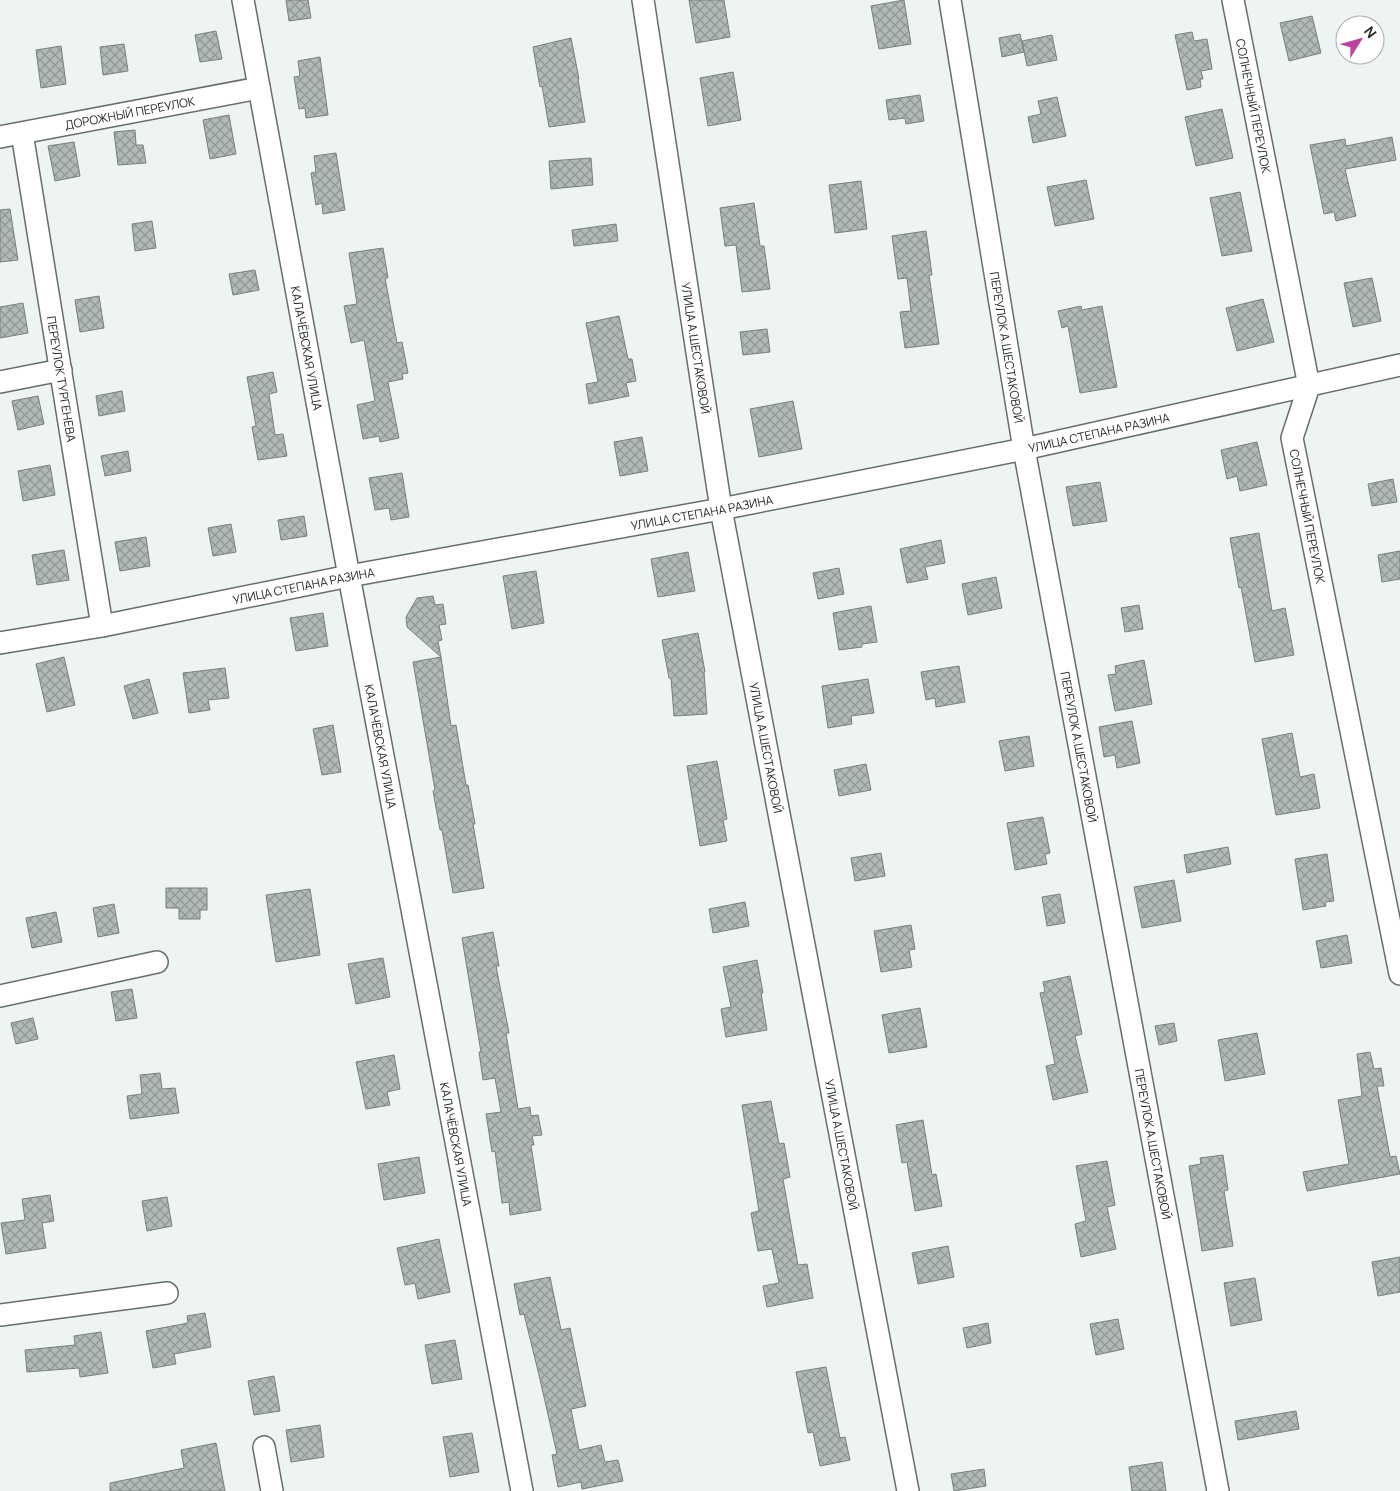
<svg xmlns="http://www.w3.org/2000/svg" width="1400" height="1491" viewBox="0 0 1400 1491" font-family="Manrope,sans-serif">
	<defs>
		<pattern id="building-cross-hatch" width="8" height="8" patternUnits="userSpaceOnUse" patternTransform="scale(1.25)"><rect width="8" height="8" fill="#b2b9b9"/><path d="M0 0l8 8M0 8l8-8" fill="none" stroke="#919696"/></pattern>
	</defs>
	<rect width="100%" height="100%" fill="#eef4f4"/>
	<path fill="url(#building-cross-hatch)" stroke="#787f7f" d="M286,0H308L311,18L289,21Z
		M689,0H724L730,37L696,43Z
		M904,0L911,44L879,49L871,6Z
		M1312,16L1321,53L1289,61L1280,23Z
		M216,31L222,59L200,62L195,35Z
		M1192,32L1194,41L1207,39L1212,69L1201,71L1203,79H1200L1201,87L1187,90L1175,35Z
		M1020,34L1024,52L1002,57L999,38Z
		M1052,35L1057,60L1027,66L1022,41Z
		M571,38L579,79H578L585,122L549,127L542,86L540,87L533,47Z
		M124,44L128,71L103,75L100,47Z
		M61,46L66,84L41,88L36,50Z
		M320,57L328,115L306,118L305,108L299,109L294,77L300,76L298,61Z
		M733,72L741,120L708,126L700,78Z
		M920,95L924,121L906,124L905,118L889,120L886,100Z
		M1057,97L1066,136L1033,143L1028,117L1041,114L1038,101Z
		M1222,109L1233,158L1196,166L1185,117Z
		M229,115L236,154L210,159L203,120Z
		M135,130L136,145H143L146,163L118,165L114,132Z
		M1392,137L1396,160L1345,169L1356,216L1336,221L1334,212L1324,214L1310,145L1345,139L1346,146Z
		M74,142L80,176L55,181L48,146Z
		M336,153L345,210L323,214L322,203L316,205L311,173L316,172L314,156Z
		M591,158L593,185L551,189L549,161Z
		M1086,180L1094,219L1055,226L1047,187Z
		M861,181L867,229L835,233L829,185Z
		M1240,192L1252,251L1222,256L1210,198Z
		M754,203L760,246H764L770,289L742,292L736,245L725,246L720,208Z
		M10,209L18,260L0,262V210Z
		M152,221L156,248L135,251L132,224Z
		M616,224L618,241L574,246L572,230Z
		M926,231L932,275H929L939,344L905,348L900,312L911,311L907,278L898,279L892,236Z
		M383,248L388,278H385L397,343L402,342L408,373L402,374L403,379L388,382L399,438L380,442L379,436L363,439L357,405L375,401L364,340L351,343L344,306L357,304L349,253Z
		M255,270L259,290L233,295L229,274Z
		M1372,278L1381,321L1353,327L1344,283Z
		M99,296L104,328L80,332L75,300Z
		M1263,299L1274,342L1237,351L1226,308Z
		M23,303L28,333L0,338V307Z
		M1081,306L1082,310L1102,306L1117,387L1080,393L1068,326L1062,328L1058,311Z
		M619,316L628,359H632L636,381L626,383L629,396L589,404L586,384L598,382L586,323Z
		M767,329L770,352L743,355L740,332Z
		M273,372L277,392L269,394L275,435L283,434L287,456L258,460L252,427L256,426L247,377Z
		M122,391L125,411L99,416L96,396Z
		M38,396L44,424L18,430L12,401Z
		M793,401L802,449L759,457L750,409Z
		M642,437L648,471L620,476L614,442Z
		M1257,442L1267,485L1240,491L1237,476L1227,479L1221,450Z
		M128,451L131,471L105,476L101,456Z
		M50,465L55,495L23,501L18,471Z
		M402,473L409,517L391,520L389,508L375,510L369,478Z
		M1393,479L1397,502L1372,506L1368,484Z
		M1100,482L1107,521L1073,526L1066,487Z
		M304,516L307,536L281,540L278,520Z
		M231,524L236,552L213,556L208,528Z
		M1259,533L1272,611L1285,608L1294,655L1255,662L1241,587L1239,588L1230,538Z
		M146,537L150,566L120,571L115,542Z
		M941,540L945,563L925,567L928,579L907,583L900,549Z
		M64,550L69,580L37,585L32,555Z
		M1400,551V579L1382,582L1378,555Z
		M688,552L695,591L658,597L651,559Z
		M839,568L844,594L818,599L813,573Z
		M536,571L544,623L512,629L503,576Z
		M996,577L1002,608L968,615L962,584Z
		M433,596L435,605L443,604L446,624L439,625L442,640L438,641L441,657L407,627L406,617L417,598Z
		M1139,605L1143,629L1125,632L1121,608Z
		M871,606L877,642L862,644V647L839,650L833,613Z
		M323,613L328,646L296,651L290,618Z
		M698,633L705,672H704L707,714L674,716L671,678H669L662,640Z
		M64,657L75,705L47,712L36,664Z
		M441,657L451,726L456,725L466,785H468L475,824H473L484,888L453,893L442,830H440L433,791L435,790L413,662Z
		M1144,660L1152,704L1115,711L1108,675L1116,674L1115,666Z
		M959,666L965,702L936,707L935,698L926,700L921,672Z
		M225,668L229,698L208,700L210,710L189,713L183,673Z
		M149,679L158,713L133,719L124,686Z
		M868,679L874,713L851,716L852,724L828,728L822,686Z
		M1132,721L1140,763L1117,768L1115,755L1104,757L1099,727Z
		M333,725L341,772L322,775L313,729Z
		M1292,733L1300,777L1314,774L1320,808L1276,815L1262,739Z
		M1029,736L1034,766L1005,771L999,741Z
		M717,761L727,819L723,820L727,841L700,846L687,766Z
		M866,764L871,790L839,796L834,770Z
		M1043,817L1050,853L1045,854L1047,864L1015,870L1007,823Z
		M1228,847L1231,864L1187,873L1184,855Z
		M881,853L885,876L855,881L851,858Z
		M1327,854L1334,901L1325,902L1326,906L1303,910L1295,859Z
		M1174,880L1181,921L1142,928L1134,887Z
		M166,888H207V910H200V919H179V908H166Z
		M310,889L320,955L276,962L266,895Z
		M1060,894L1065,923L1047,926L1042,897Z
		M745,902L749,926L713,933L709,909Z
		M114,904L119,933L98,937L93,908Z
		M56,912L62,942L32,948L26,918Z
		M911,925L915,949L909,950L912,967L881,972L874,931Z
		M493,932L499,966H496L509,1033H506L518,1109L530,1107L531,1116L538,1115L542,1135L532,1136L534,1145H531L541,1210L510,1215L509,1202L502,1203L495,1151L492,1152L486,1114L501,1112L495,1078L483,1080L479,1052H481L462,938Z
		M1347,935L1352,963L1321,968L1316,941Z
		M383,958L390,997L356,1004L348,964Z
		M757,960L763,993H761L767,1030L726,1037L721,1009L731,1007L723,967Z
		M1070,976L1082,1034L1075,1036L1088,1092L1053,1100L1046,1066L1055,1064L1040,993L1045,992L1043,982Z
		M132,989L137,1018L116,1021L111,992Z
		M920,1008L927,1047L889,1053L882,1015Z
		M33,1018L38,1039L16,1044L11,1023Z
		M1174,1023L1177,1041L1159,1045L1155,1026Z
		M1257,1033L1265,1074L1225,1081L1218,1040Z
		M1370,1052L1374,1069L1381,1068L1384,1086H1377L1390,1157L1396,1156L1400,1174L1307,1191L1303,1172L1349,1164L1338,1100L1362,1096L1357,1054Z
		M394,1055L400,1089L387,1092L390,1105L366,1109L356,1062Z
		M160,1073L162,1089L175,1088L179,1113L130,1119L127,1096L142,1094L140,1075Z
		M771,1101L779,1144L784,1143L790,1177L783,1179L798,1265L807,1264L813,1298L767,1307L763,1286L779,1283L772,1249L758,1251L751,1213L759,1211L742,1105Z
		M923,1120L932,1175L936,1174L942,1206L915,1211L907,1162L902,1163L896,1125Z
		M1223,1155L1228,1190L1224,1191L1233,1246L1202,1251L1189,1166L1201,1164L1200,1158Z
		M419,1157L425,1193L384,1200L378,1164Z
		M1107,1161L1115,1205L1107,1207L1116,1249L1081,1257L1075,1224L1086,1221L1076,1166Z
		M50,1195L54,1221L42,1223L46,1248L6,1254L1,1223L25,1220L22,1199Z
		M167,1197L172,1226L147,1231L142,1201Z
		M439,1239L450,1292L418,1299L415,1283L405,1285L397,1248Z
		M948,1246L954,1277L918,1284L912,1253Z
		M1400,1257V1292L1378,1296L1372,1262Z
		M550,1277L561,1330L570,1328L586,1406L571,1409L579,1450L601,1445L605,1462L618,1460L623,1481L582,1489L581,1482L558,1487L552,1455L557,1454L539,1375L524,1314L520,1315L514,1284Z
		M1255,1278L1262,1320L1231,1326L1224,1283Z
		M205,1313L211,1347L174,1354L176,1364L153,1368L146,1331L188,1323L187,1316Z
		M1118,1319L1124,1349L1096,1355L1090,1324Z
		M988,1323L991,1343L967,1348L963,1328Z
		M101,1332L108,1373L80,1377L79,1368L27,1372L25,1350L75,1345L74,1336Z
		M455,1340L462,1379L432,1384L425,1345Z
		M826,1367L840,1438L845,1437L850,1460L820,1466L813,1432L808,1433L796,1372Z
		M274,1376L280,1411L254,1415L248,1381Z
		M1296,1411L1299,1429L1238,1440L1235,1421Z
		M320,1425L324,1457L291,1462L286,1430Z
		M472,1433L479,1472L450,1477L443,1437Z
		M216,1443L225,1491H110V1483L184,1468L181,1450Z
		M1162,1462L1166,1491H1132L1129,1467Z
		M984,1469L986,1486L954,1491L951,1474Z"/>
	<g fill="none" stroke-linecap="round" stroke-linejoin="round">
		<defs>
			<g id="minor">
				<path id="s1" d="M243,0L349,576L522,1491"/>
				<path id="s2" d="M643,0L721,509L908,1491"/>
				<path id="s3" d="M950,0L1024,449L1218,1491"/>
				<path id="s4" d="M1233,0L1309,386L1292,438L1400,974"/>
				<path id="s5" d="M22,133L102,626"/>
				<path id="s6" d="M0,137L259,88"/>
				<path d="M0,382L61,370"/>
				<path id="s7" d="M0,643L102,626L349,576L721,509L1024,449L1400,365"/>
				<path d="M0,996L157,962"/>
				<path d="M0,1315L167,1293"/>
				<path d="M264,1447L272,1491"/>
			</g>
		</defs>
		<use href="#minor" stroke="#676d6d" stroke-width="24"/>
		<use href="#minor" stroke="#fff" stroke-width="21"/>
	</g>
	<g text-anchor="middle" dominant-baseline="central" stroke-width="4" stroke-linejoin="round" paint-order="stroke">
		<g font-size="12" fill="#262828" stroke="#fff">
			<text stroke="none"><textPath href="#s4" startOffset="108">СОЛНЕЧНЫЙ ПЕРЕУЛОК</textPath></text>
			<text stroke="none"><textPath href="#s6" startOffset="132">ДОРОЖНЫЙ ПЕРЕУЛОК</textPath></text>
			<text stroke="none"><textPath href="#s1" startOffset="354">КАЛАЧЁВСКАЯ УЛИЦА</textPath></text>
			<text stroke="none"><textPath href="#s2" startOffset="352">УЛИЦА А.ШЕСТАКОВОЙ</textPath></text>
			<text stroke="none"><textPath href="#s3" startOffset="352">ПЕРЕУЛОК А.ШЕСТАКОВОЙ</textPath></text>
			<text stroke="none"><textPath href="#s5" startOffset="249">ПЕРЕУЛОК ТУРГЕНЕВА</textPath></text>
			<text stroke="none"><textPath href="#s7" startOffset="1119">УЛИЦА СТЕПАНА РАЗИНА</textPath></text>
			<text stroke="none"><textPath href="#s7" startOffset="714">УЛИЦА СТЕПАНА РАЗИНА</textPath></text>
			<text stroke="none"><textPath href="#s4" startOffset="528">СОЛНЕЧНЫЙ ПЕРЕУЛОК</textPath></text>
			<text stroke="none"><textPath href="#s7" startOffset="309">УЛИЦА СТЕПАНА РАЗИНА</textPath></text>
			<text stroke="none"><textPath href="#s1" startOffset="759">КАЛАЧЁВСКАЯ УЛИЦА</textPath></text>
			<text stroke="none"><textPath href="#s3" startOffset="758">ПЕРЕУЛОК А.ШЕСТАКОВОЙ</textPath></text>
			<text stroke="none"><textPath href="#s2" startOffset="758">УЛИЦА А.ШЕСТАКОВОЙ</textPath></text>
			<text stroke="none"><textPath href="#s1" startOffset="1164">КАЛАЧЁВСКАЯ УЛИЦА</textPath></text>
			<text stroke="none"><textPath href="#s3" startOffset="1162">ПЕРЕУЛОК А.ШЕСТАКОВОЙ</textPath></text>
			<text stroke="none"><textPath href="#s2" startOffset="1162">УЛИЦА А.ШЕСТАКОВОЙ</textPath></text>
		</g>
	</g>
	<g transform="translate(1360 40) rotate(53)"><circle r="24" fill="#ffffff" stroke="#a8a9a9"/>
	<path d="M0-4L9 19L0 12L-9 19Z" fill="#b9459f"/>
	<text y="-8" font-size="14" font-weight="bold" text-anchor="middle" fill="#262828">N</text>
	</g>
</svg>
